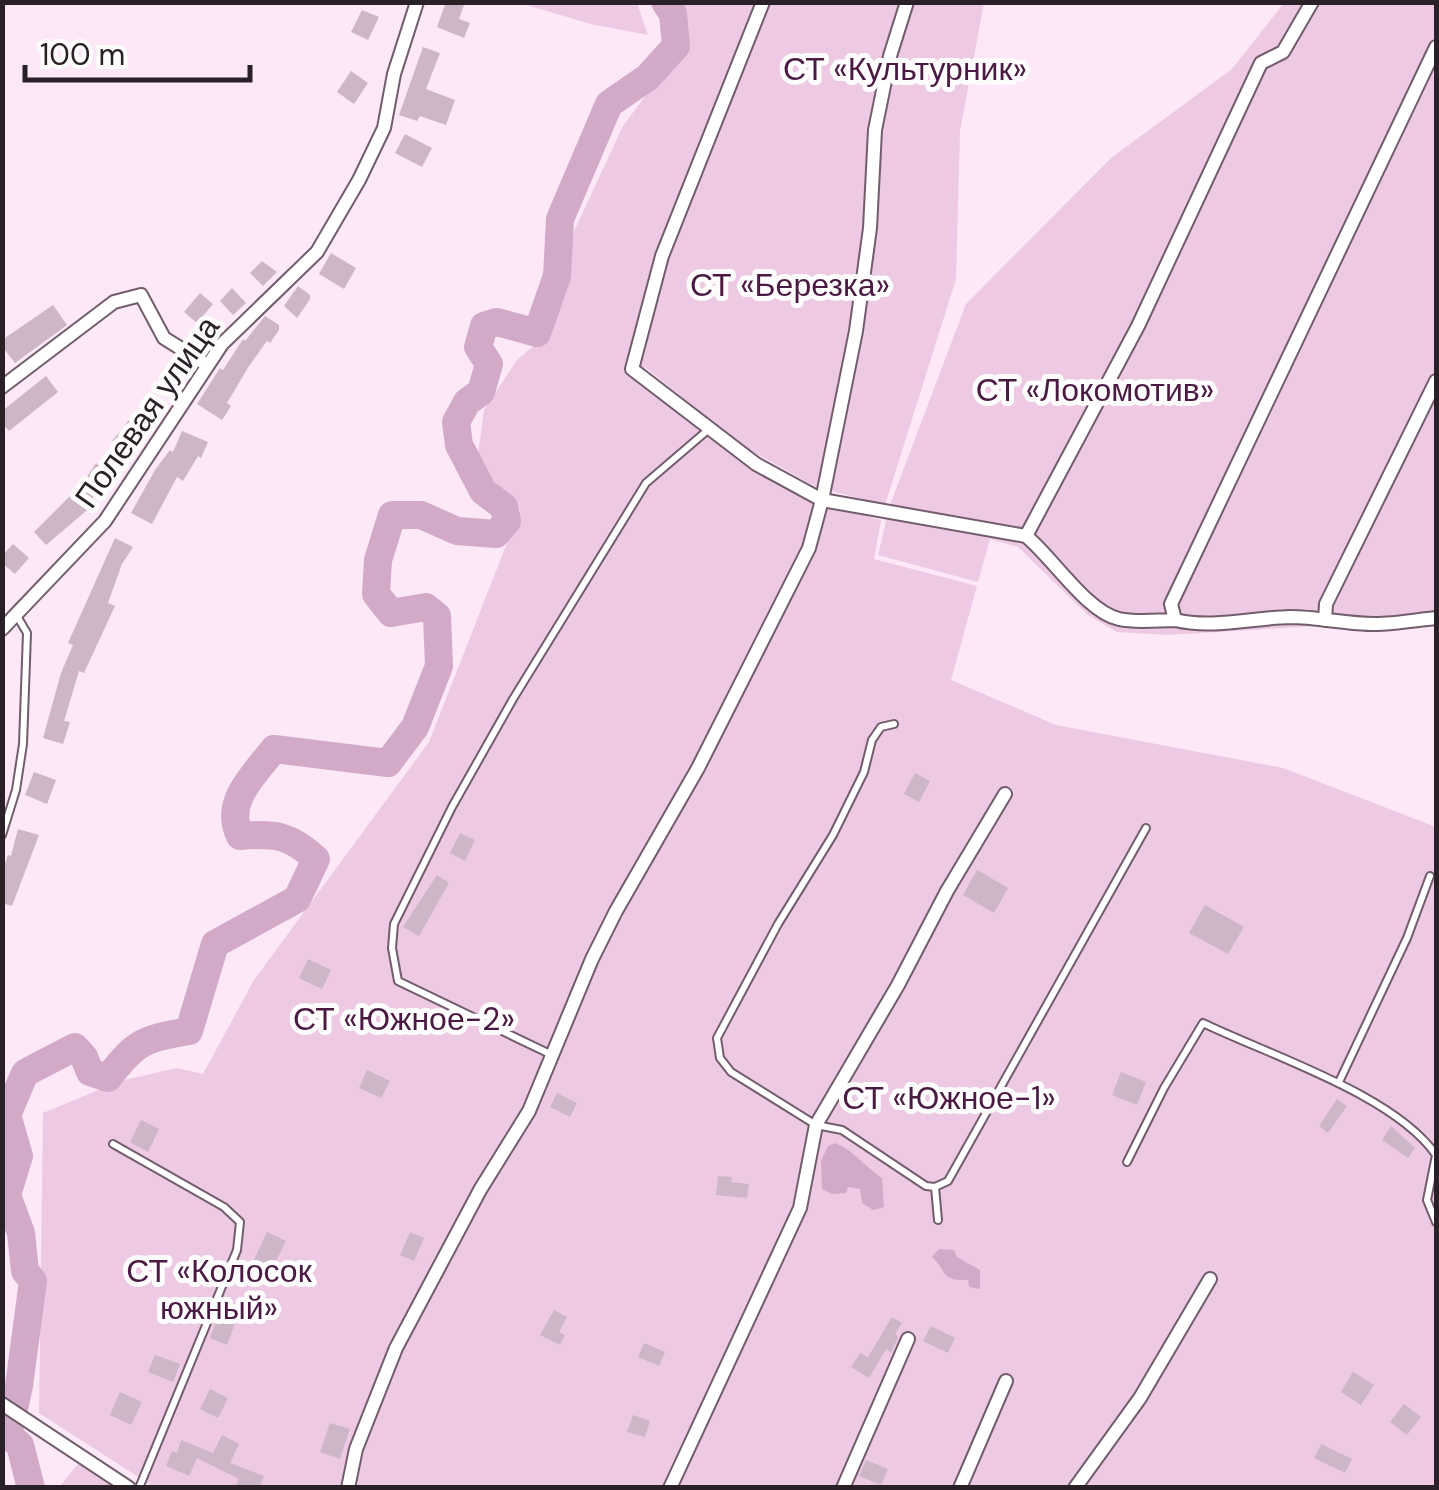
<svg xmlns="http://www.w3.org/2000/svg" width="1439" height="1490" viewBox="0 0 1439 1490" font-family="'DM Sans',sans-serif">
	<rect width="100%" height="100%" fill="#fce8f7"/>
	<path fill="#edc9e4" d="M520,3H637L648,35L591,24Z
		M679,3H984L960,131L956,279L885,505L816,487L739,444L645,367L632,379L771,482L812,501L881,520L874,559L977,586L951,680L1056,725L1283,768L1436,827V1487H154L39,1413L43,1113L120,1081L177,1068L203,1074L254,980L429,742L520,510L477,462L484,410L517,360L545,336L569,242L623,126L679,51Z
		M1284,3H1436V619L1167,635L1117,632L1088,615L1018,547L990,539L978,582L878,555L890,505L966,304L1111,158L1232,69Z
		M79,1463L115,1487H59Z"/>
	<path fill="#d2aac8" d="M835,1143C855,1151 865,1167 882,1178L884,1207L873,1210L862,1203L860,1189L848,1187L846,1193L832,1194L822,1189L821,1161L828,1146Z
		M939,1249L954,1250L957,1257L980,1270V1289L969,1287L968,1280C939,1281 948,1271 932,1257Z"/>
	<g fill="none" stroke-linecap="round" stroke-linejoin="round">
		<path stroke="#d2aac8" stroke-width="28" d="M31,1488L20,1445L8,1435L19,1386L33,1281L25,1271L21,1233L7,1195L19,1156L7,1115L25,1073L75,1047L84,1057L90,1072L108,1078C136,1041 144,1039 189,1031L215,944L297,899L316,859C290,835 275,833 240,836C223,802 254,775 274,749L388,763L415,727L439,666L437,616L426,607L391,613L376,594L378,560L392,515H421L457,531L496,534L507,521L504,507L483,491L459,445L456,422L467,402L481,392L489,364L478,347L484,326L497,322L537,333L557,276L560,219L609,104L648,77L676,46L673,14L665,2"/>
	</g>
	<path fill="#cdb6c7" d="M446,2H465L459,19L470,23L464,38L437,27Z
		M362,10L379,17L368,40L351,32Z
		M423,47L440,53L426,89L455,100L446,125L420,116L417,121L399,115Z
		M351,71L368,83L354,104L337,92Z
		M405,134L432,148L422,167L395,153Z
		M331,253L356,268L344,289L319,274Z
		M262,261L277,272L263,286L250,273Z
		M298,286L310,295V299L297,318L284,306Z
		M232,288L246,303L233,315L220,301Z
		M200,293L213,304L197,323L184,312Z
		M53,305L67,325L15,363L2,346V340Z
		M265,316L279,325V330L270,343L267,341L249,366L227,403L231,406L222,420L197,404L220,368L223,370L243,339L245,341Z
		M46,376L58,392L9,431L2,423V411Z
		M129,420L144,432L127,453L112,441Z
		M182,431L208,442L201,458L198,456L183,481L177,477L152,524L131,513L155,470L170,450L173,452Z
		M96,463L111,475L89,503L92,506L46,545L34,532L82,484Z
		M115,538L133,547L122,564L108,603L115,606L84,673L79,671L64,721L70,722L63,744L43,738L61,673L73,645L68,643Z
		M13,544L29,558L15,574L2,563V556Z
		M34,772L56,780L47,804L25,795Z
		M915,773L930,781L919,802L904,794Z
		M18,829L39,835L12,906L2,903V871L8,855L11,856Z
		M460,833L475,840L465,861L450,853Z
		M977,870L1008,888L994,913L963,895Z
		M437,875L449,883L419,936L403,927Z
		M1205,905L1244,927L1228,954L1189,933Z
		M308,959L331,970L322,989L299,978Z
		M367,1070L390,1081L381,1098L359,1088Z
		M1121,1072L1146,1082L1137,1105L1112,1095Z
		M557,1093L577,1103L570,1117L550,1107Z
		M1337,1099L1347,1106L1328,1133L1319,1126Z
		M141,1120L159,1129L148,1152L130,1142Z
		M1391,1126L1415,1148L1408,1158L1382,1140Z
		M718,1176L732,1177L731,1182L749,1184L747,1198L716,1195Z
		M267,1232L286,1241L272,1269L254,1260Z
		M410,1232L424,1238L414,1261L400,1255Z
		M554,1310L567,1317L559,1332L565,1335L560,1345L540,1335Z
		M220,1311L237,1318L227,1345L210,1338Z
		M892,1317L902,1323L895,1334L898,1337L891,1353L886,1349L869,1378L851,1367L860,1353L868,1357Z
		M931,1326L955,1338L948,1353L923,1341Z
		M644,1343L665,1352L659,1366L638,1357Z
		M155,1355L180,1364L173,1382L148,1372Z
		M1353,1372L1374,1385L1361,1405L1341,1392Z
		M210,1389L228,1398L218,1418L200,1409Z
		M120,1392L142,1402L131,1425L110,1415Z
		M1404,1404L1421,1417L1407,1435L1390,1422Z
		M633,1415L650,1421L645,1437L627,1432Z
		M330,1423L350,1429L340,1459L320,1452Z
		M222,1435L239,1444L230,1463L264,1476L259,1488L236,1485L239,1479L197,1458L189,1476L166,1466L172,1451L177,1453L181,1440L213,1453Z
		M1321,1444L1352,1459L1345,1473L1314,1458Z
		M866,1460L888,1469L881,1485L859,1476Z"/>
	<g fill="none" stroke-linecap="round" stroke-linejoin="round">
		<defs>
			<path id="service" d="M894,724L881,727L872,740L864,772L833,835L778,924L717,1038L720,1058L731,1072L816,1125L842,1130L926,1186L935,1187L948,1181L1146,828
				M2,835L16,790L23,744L27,633L17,616
				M550,1054L398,981L392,948L394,924L452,807L513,699L646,483L709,429
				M1339,1082L1407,938L1430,876
				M113,1144L224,1207L240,1222L237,1250L139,1488
				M1127,1162L1164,1088L1203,1023C1269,1055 1395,1095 1436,1155L1427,1200L1436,1222
				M935,1187L938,1220"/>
			<path id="minor" d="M763,2L662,256L632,369L756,464L822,500L1026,536C1053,558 1087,612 1119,619C1136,623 1158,620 1175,620
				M1436,47L1171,604L1175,620C1213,629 1251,618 1290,617C1318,617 1346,624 1375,624C1395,624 1416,620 1436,618
				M2,387L114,302L141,295L164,338L207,365
				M1026,536L1138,326L1261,63L1283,52L1312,2
				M1325,620L1326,604L1436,381
				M2,629L105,521L222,344L317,252L359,180L384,128L394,74L417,2
				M2,1404L129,1488
				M348,1488L356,1449L396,1348L480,1190L529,1111L592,959L616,911L698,768L809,548L822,500L856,331L870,228L875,130L890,56L907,2
				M670,1488L800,1208L816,1125L898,985L947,891L1005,794
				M843,1488L908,1339
				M960,1488L1006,1381
				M1075,1488L1140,1398L1210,1279"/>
		</defs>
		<use href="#service" stroke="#725d6d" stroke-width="10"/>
		<use href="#minor" stroke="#725d6d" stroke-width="16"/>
		<use href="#service" stroke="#fff" stroke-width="6"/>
		<use href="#minor" stroke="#fff" stroke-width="12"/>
	</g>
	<g text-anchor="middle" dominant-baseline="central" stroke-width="10" stroke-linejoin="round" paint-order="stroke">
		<g font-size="32" fill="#4b1a43" stroke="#fcfcfc">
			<text x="905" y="69">СТ «Культурник»</text>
			<text x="790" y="285">СТ «Березка»</text>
			<text x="1095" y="390">СТ «Локомотив»</text>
			<text x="404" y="1019">СТ «Южное-2»</text>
			<text x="949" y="1098">СТ «Южное-1»</text>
			<text x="219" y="1271">СТ «Колосок<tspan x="219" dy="37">южный»</tspan></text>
		</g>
		<g font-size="32" fill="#2a2128" stroke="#fcfcfc">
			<text transform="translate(147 412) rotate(-55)">Полевая улица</text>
		</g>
	</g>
	<rect width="1439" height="1490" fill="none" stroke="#2a2128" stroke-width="10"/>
	<path d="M25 65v15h225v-15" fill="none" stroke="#2a2128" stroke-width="5"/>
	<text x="40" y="65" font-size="30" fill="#2a2128" stroke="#fcfcfc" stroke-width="8" paint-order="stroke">100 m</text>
</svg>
